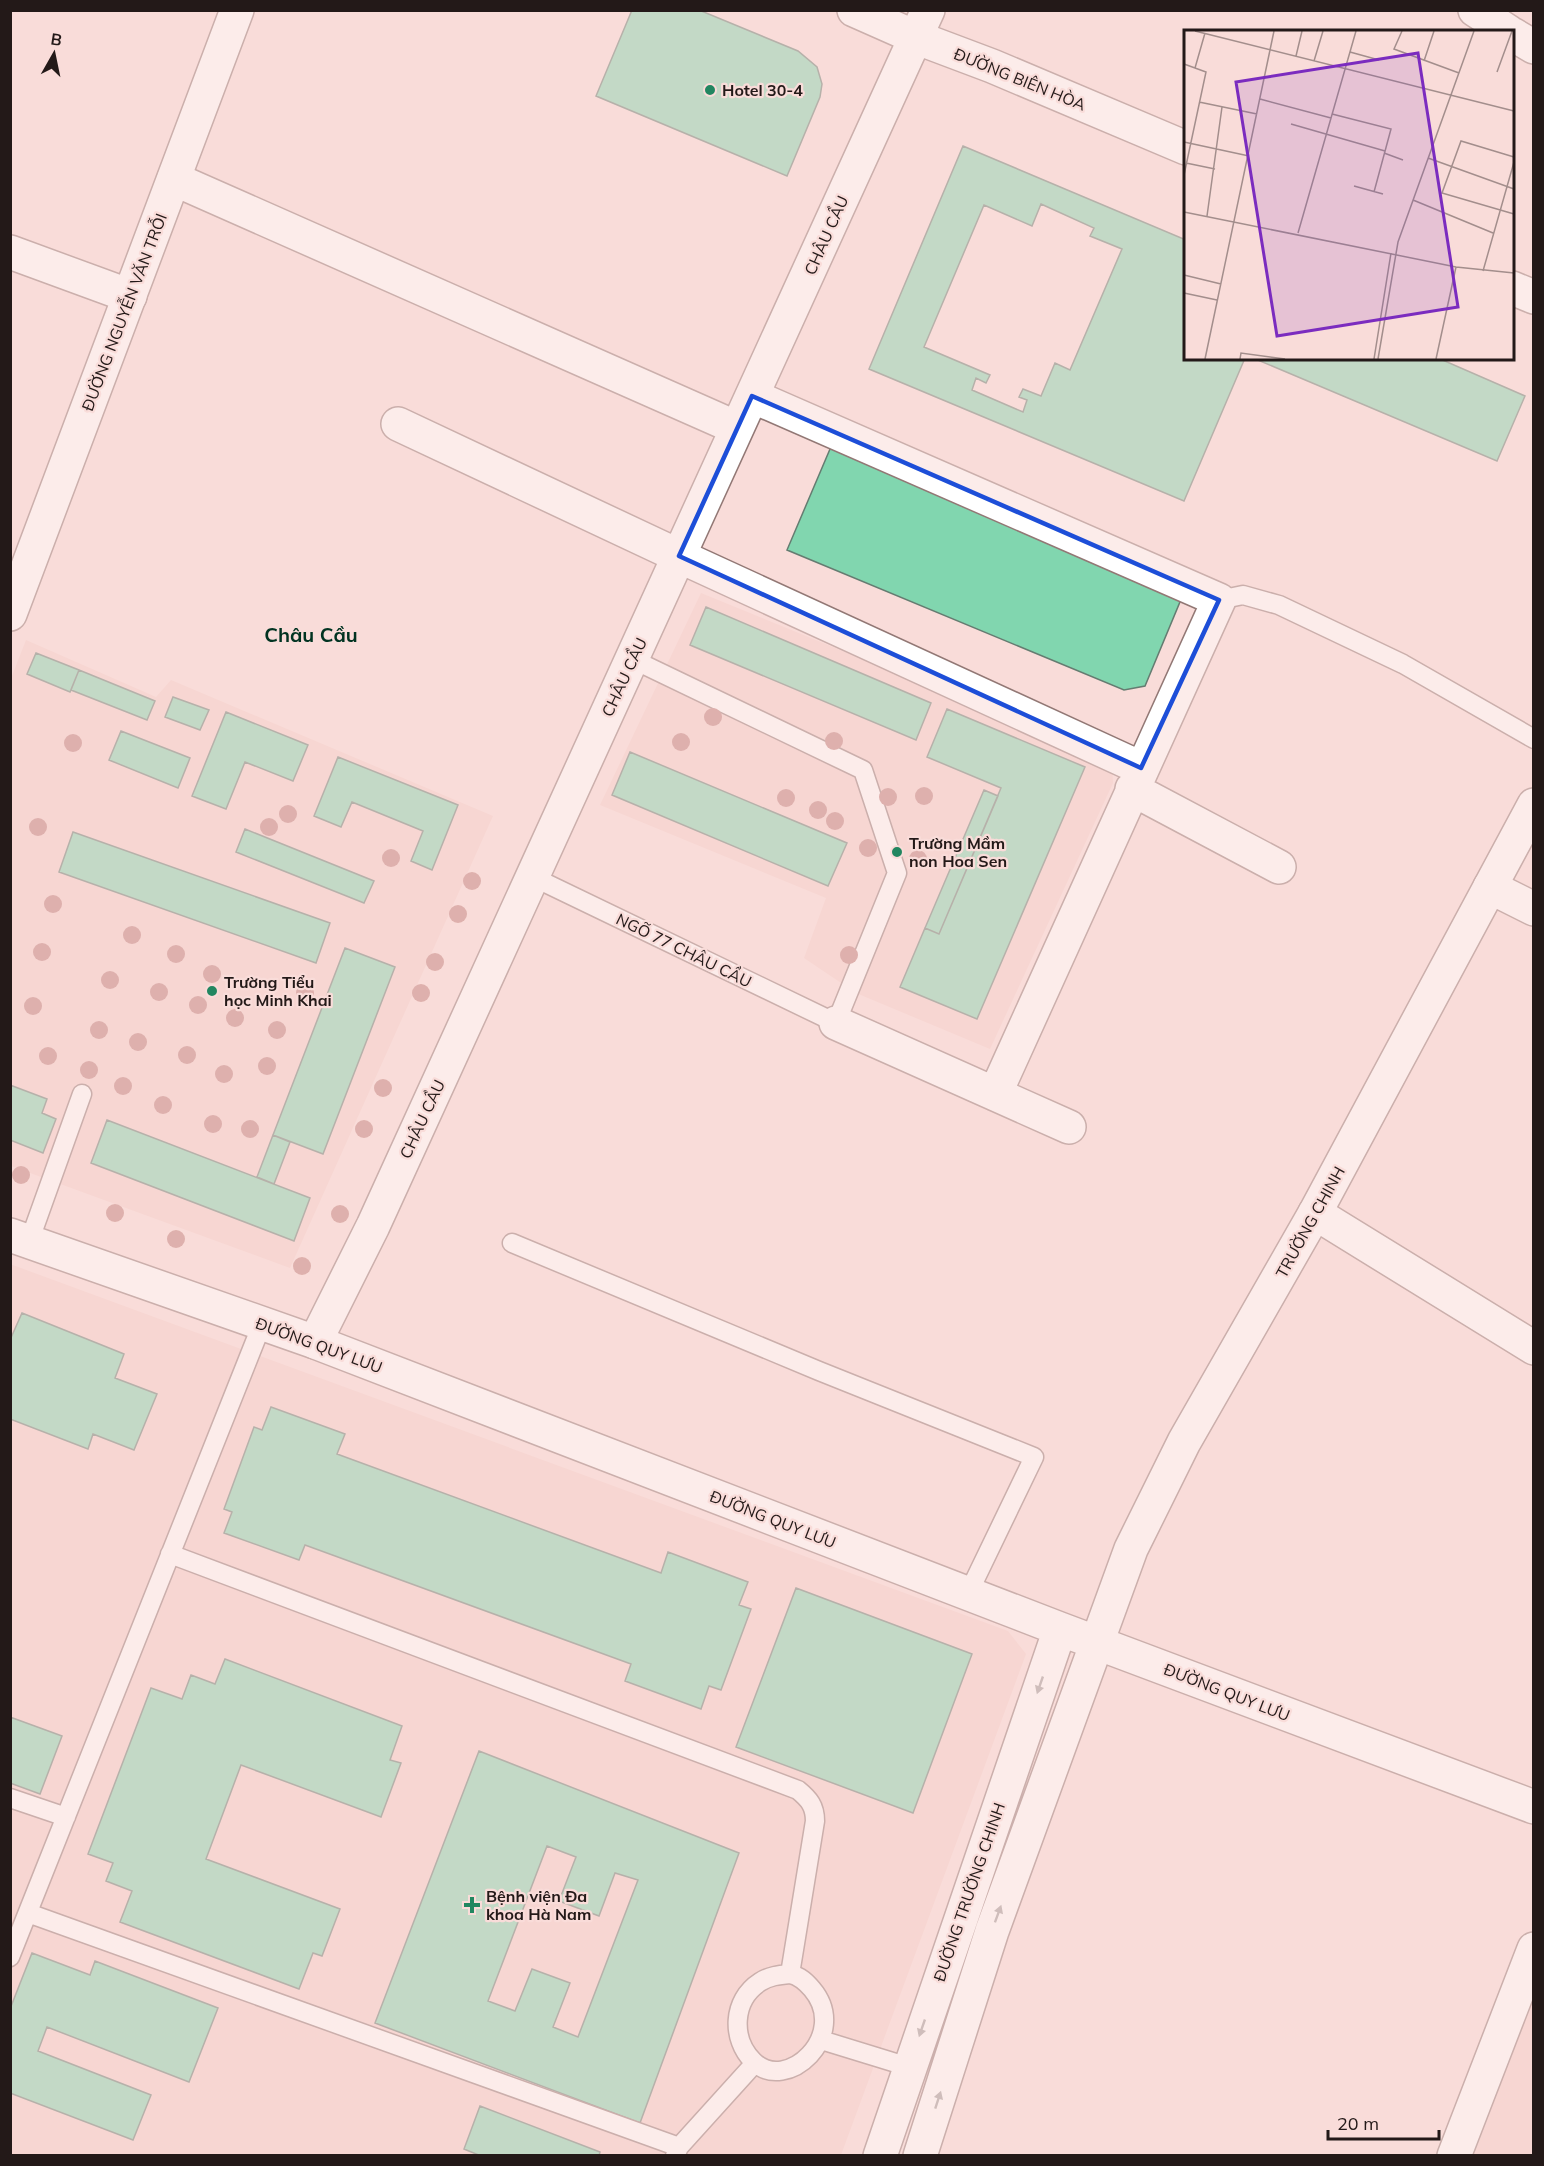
<svg xmlns="http://www.w3.org/2000/svg" width="1544" height="2166" viewBox="0 0 1544 2166" font-family="Mulish,sans-serif">
	<rect width="100%" height="100%" fill="#f9dcd9"/>
	<path fill="#f3ceca" d="M701,593L1092,753L1112,764L1113,783L990,1049L856,993L804,958L826,898L600,805Z
		M26,640L156,697L171,680L493,816L290,1268L11,1166L10,681Z
		M10,1264L1008,1631L1026,1654L841,2155H11Z
		M1533,1998V2155H1470Z"/>
	<path fill="#81d6af" stroke="#657c71" stroke-width="1.5" fill-rule="evenodd" d="M632,10H699L798,51L817,67L822,84L820,97L787,176L596,96Z
		M963,146L1186,240V358H1245L1184,501L869,369Z
		M1041,204L1094,228L1090,236L1122,249L1070,370L1055,363L1041,396L1023,389L1019,397L1027,400L1023,412L972,390L976,378L986,383L990,375L924,347L984,205L1032,226Z
		M1253,358H1438L1525,396L1497,461Z
		M836,435L1182,597L1145,686L1124,690L787,550Z
		M706,607L931,703L916,740L690,645Z
		M36,653L79,670L70,692L27,674Z
		M79,670L155,701L147,720L71,690Z
		M173,697L209,710L200,730L165,717Z
		M947,709L1085,767L977,1019L900,987L925,928L939,934L1001,788L927,757Z
		M226,712L308,745L293,781L245,762L226,809L192,796Z
		M121,731L190,758L178,788L109,760Z
		M630,752L847,843L828,886L612,795Z
		M338,757L458,805L432,870L411,861L423,831L352,802L341,827L314,816Z
		M984,790L998,796L939,934L925,928Z
		M245,829L374,881L364,903L236,852Z
		M73,832L330,923L316,963L59,872Z
		M345,948L395,967L323,1154L273,1135Z
		M10,1085L47,1099L42,1113L56,1119L43,1153L10,1140Z
		M107,1120L310,1198L294,1241L91,1163Z
		M273,1135L290,1142L274,1184L257,1177Z
		M22,1313L124,1354L115,1378L157,1394L134,1450L93,1434L88,1449L10,1419V1340Z
		M271,1407L345,1434L337,1454L661,1573L668,1552L748,1582L739,1605L751,1609L721,1690L709,1686L701,1709L625,1681L631,1664L305,1545L299,1560L224,1533L232,1512L224,1509L254,1427L262,1430Z
		M796,1588L972,1654L913,1813L736,1747Z
		M225,1659L402,1726L390,1760L401,1763L381,1817L241,1765L206,1859L340,1909L322,1956L313,1953L299,1989L120,1922L132,1891L106,1881L113,1863L88,1854L151,1688L182,1699L191,1675L215,1684Z
		M10,1717L62,1736L40,1794L10,1783Z
		M479,1751L739,1853L640,2123L375,2023ZM547,1846L576,1857L559,1901L599,1916L615,1873L638,1880L578,2037L553,2027L570,1983L532,1969L515,2011L488,2001Z
		M32,1953L90,1975L95,1961L218,2008L189,2082L47,2027L38,2051L151,2095L133,2140L10,2093V2009Z
		M480,2106L600,2152L599,2156H481L464,2149Z"/>
	<g fill="none" stroke-linecap="round" stroke-linejoin="round">
		<defs>
			<path id="lane" d="M1219,600L1243,595L1279,605L1403,664L1534,739
				M533,877L836,1023L897,873L863,770L632,659
				M29,1242L82,1094
				M512,1243L819,1371L1034,1457L968,1594
				M170,1554L798,1790C809,1799 815,1806 815,1821L790,1974
				M10,1798L66,1817
				M28,1913L679,2147
				M10,1957L262,1324
				M790,1974C800,1976 806,1982 812,1989C851,2035 786,2095 753,2061C731,2039 732,2000 760,1982C769,1976 779,1975 790,1974Z
				M821,2040L909,2067
				M675,2156L679,2147L755,2063"/>
			<path id="street" d="M1475,10L1509,32
				M1512,34L1534,47
				M174,179L737,428
				M10,252L130,296
				M752,396L1219,600L995,1094
				M398,424L679,556L1141,768
				M1132,789L1279,867
				M1490,887L1534,909
				M836,1023L1069,1127
				M1315,1213L1534,1348
				M315,1342L373,1226L928,10
				M1454,2156L1534,1949"/>
			<path id="secondary" d="M854,10L915,37L992,66L1186,148
				M1512,288L1534,297
				M10,614L237,10
				M10,1235L315,1342L1060,1629L1534,1807
				M880,2156L1060,1629
				M920,2156L992,1931L1131,1549L1184,1442L1315,1213L1534,805"/>
		</defs>
		<use href="#lane" stroke="#927875" stroke-width="21"/>
		<use href="#street" stroke="#927875" stroke-width="36"/>
		<use href="#secondary" stroke="#927875" stroke-width="36"/>
		<use href="#lane" stroke="#fff" stroke-width="18"/>
		<use href="#street" stroke="#fff" stroke-width="33"/>
		<use href="#secondary" stroke="#fff" stroke-width="33"/>
	</g>
	<g fill="#bc7b78">
		<circle cx="713" cy="717" r="9"/>
		<circle cx="834" cy="741" r="9"/>
		<circle cx="681" cy="742" r="9"/>
		<circle cx="73" cy="743" r="9"/>
		<circle cx="924" cy="796" r="9"/>
		<circle cx="888" cy="797" r="9"/>
		<circle cx="786" cy="798" r="9"/>
		<circle cx="818" cy="810" r="9"/>
		<circle cx="288" cy="814" r="9"/>
		<circle cx="835" cy="821" r="9"/>
		<circle cx="38" cy="827" r="9"/>
		<circle cx="269" cy="827" r="9"/>
		<circle cx="868" cy="848" r="9"/>
		<circle cx="391" cy="858" r="9"/>
		<circle cx="918" cy="859" r="9"/>
		<circle cx="472" cy="881" r="9"/>
		<circle cx="53" cy="904" r="9"/>
		<circle cx="458" cy="914" r="9"/>
		<circle cx="132" cy="935" r="9"/>
		<circle cx="42" cy="952" r="9"/>
		<circle cx="176" cy="954" r="9"/>
		<circle cx="849" cy="955" r="9"/>
		<circle cx="435" cy="962" r="9"/>
		<circle cx="212" cy="974" r="9"/>
		<circle cx="110" cy="980" r="9"/>
		<circle cx="159" cy="992" r="9"/>
		<circle cx="305" cy="993" r="9"/>
		<circle cx="421" cy="993" r="9"/>
		<circle cx="198" cy="1005" r="9"/>
		<circle cx="33" cy="1006" r="9"/>
		<circle cx="235" cy="1018" r="9"/>
		<circle cx="99" cy="1030" r="9"/>
		<circle cx="277" cy="1030" r="9"/>
		<circle cx="138" cy="1042" r="9"/>
		<circle cx="187" cy="1055" r="9"/>
		<circle cx="48" cy="1056" r="9"/>
		<circle cx="267" cy="1066" r="9"/>
		<circle cx="89" cy="1070" r="9"/>
		<circle cx="224" cy="1074" r="9"/>
		<circle cx="123" cy="1086" r="9"/>
		<circle cx="383" cy="1088" r="9"/>
		<circle cx="163" cy="1105" r="9"/>
		<circle cx="213" cy="1124" r="9"/>
		<circle cx="250" cy="1129" r="9"/>
		<circle cx="364" cy="1129" r="9"/>
		<circle cx="21" cy="1175" r="9"/>
		<circle cx="115" cy="1213" r="9"/>
		<circle cx="340" cy="1214" r="9"/>
		<circle cx="176" cy="1239" r="9"/>
		<circle cx="302" cy="1266" r="9"/>
	</g>
	<defs><path id="oneway-solid" d="M-6-.8H1V-3.2L6.5 0L1 3.2V.8H-6Z" transform="scale(1.5)"/></defs>
	<g fill="#9c9897">
		<use href="#oneway-solid" transform="translate(1040 1685) rotate(109)"/>
		<use href="#oneway-solid" transform="translate(998 1914) rotate(-70)"/>
		<use href="#oneway-solid" transform="translate(922 2028) rotate(109)"/>
		<use href="#oneway-solid" transform="translate(938 2100) rotate(-72)"/>
	</g>
	<path d="M0 0H1544V2166H0ZM752,396L1219,600L1141,768L679,556Z" fill="#f9dcd9" fill-opacity=".55" fill-rule="evenodd"/>
	<path fill="none" stroke="#1d4ed8" stroke-width="4.5" stroke-linejoin="round" d="M752,396L1219,600L1141,768L679,556Z"/>
	<g fill="#228660" stroke="#f9dcd9" stroke-width="2">
		<circle cx="710" cy="90" r="6"/>
		<circle cx="897" cy="852" r="6"/>
		<circle cx="212" cy="991" r="6"/>
		<path d="M469 1896h6v6h6v6h-6v6h-6v-6h-6v-6h6z"/>
	</g>
	<g text-anchor="middle" dominant-baseline="central" stroke-width="4.5" stroke-linejoin="round" paint-order="stroke">
		<g font-size="16" fill="#231918" stroke="#f9dcd9">
			<text transform="translate(1020 79) rotate(22)">ĐƯỜNG BIÊN HÒA</text>
			<text transform="translate(826 235) rotate(-66)">CHÂU CẦU</text>
			<text transform="translate(124 312) rotate(-69)">ĐƯỜNG NGUYỄN VĂN TRỖI</text>
			<text transform="translate(624 677) rotate(-65)">CHÂU CẦU</text>
			<text transform="translate(684 950) rotate(26)">NGÕ 77 CHÂU CẦU</text>
			<text transform="translate(422 1119) rotate(-65)">CHÂU CẦU</text>
			<text transform="translate(1310 1222) rotate(-61)">TRƯỜNG CHINH</text>
			<text transform="translate(319 1345) rotate(20)">ĐƯỜNG QUY LƯU</text>
			<text transform="translate(773 1519) rotate(21)">ĐƯỜNG QUY LƯU</text>
			<text transform="translate(1227 1692) rotate(21)">ĐƯỜNG QUY LƯU</text>
			<text transform="translate(969 1892) rotate(-71)">ĐƯỜNG TRƯỜNG CHINH</text>
		</g>
		<g font-size="16" font-weight="bold" fill="#231918" stroke="#f9dcd9" text-anchor="start">
			<text x="722" y="90">Hotel 30-4</text>
			<text x="909" y="843">Trường Mầm<tspan x="909" dy="18">non Hoa Sen</tspan></text>
			<text x="224" y="982">Trường Tiểu<tspan x="224" dy="18">học Minh Khai</tspan></text>
			<text x="486" y="1896">Bệnh viện Đa<tspan x="486" dy="18">khoa Hà Nam</tspan></text>
		</g>
		<g font-size="20" font-weight="bold" fill="#013321" stroke="#f9dcd9">
			<text x="311" y="634">Châu Cầu</text>
		</g>
	</g>
	<g transform="translate(1184 30)">
		<rect width="330" height="330" fill="#f9dcd9"/>
		<path fill="none" stroke="#a38e8c" stroke-width="1.5" d="M11,1L330,81M218,1L210,19L275,43M166,22L195,30M112,26L118,1M130,31L139,1M240,31L250,1M0,34L11,38L21,3M313,42L328,1M76,69L147,88M15,72L73,84M148,84L207,99L190,162M107,94L201,121M0,112L65,126M200,123L219,130M330,127L277,111L258,163L330,184M244,128L330,159M2,133L31,139M0,145L22,42L11,38M170,156L199,164M229,170L309,203M0,182L272,237L330,243M23,186L38,77M114,203L172,1M299,241L330,132M0,245L37,254M0,263L33,270M21,329L90,1M56,329L57,323L101,329M190,329L207,223M194,329L214,212L290,1M252,329L272,237"/>
		<path fill="#7b2cbf" fill-opacity="0.15" stroke="#7b2cbf" stroke-width="3" d="M234,23L274,277L93,306L52,52Z"/>
		<rect width="330" height="330" fill="none" stroke="#231918" stroke-width="3"/>
	</g>
	<rect width="1544" height="2166" fill="none" stroke="#231918" stroke-width="24"/>
	<g transform="translate(54 54) rotate(9)" stroke="#f9dcd9" stroke-width="4.5" paint-order="stroke">
	<path d="M0-4.5L10 22L0 15L-10 22Z" fill="#231918"/>
	<text y="-9" font-size="16" font-weight="bold" text-anchor="middle" fill="#231918">B</text>
	</g>
	<path d="M1328 2130v9h111v-9" fill="none" stroke="#231918" stroke-width="3"/>
	<text x="1337" y="2130" font-size="18" fill="#231918" stroke="#f9dcd9" stroke-width="4.5" paint-order="stroke">20 m</text>
</svg>
